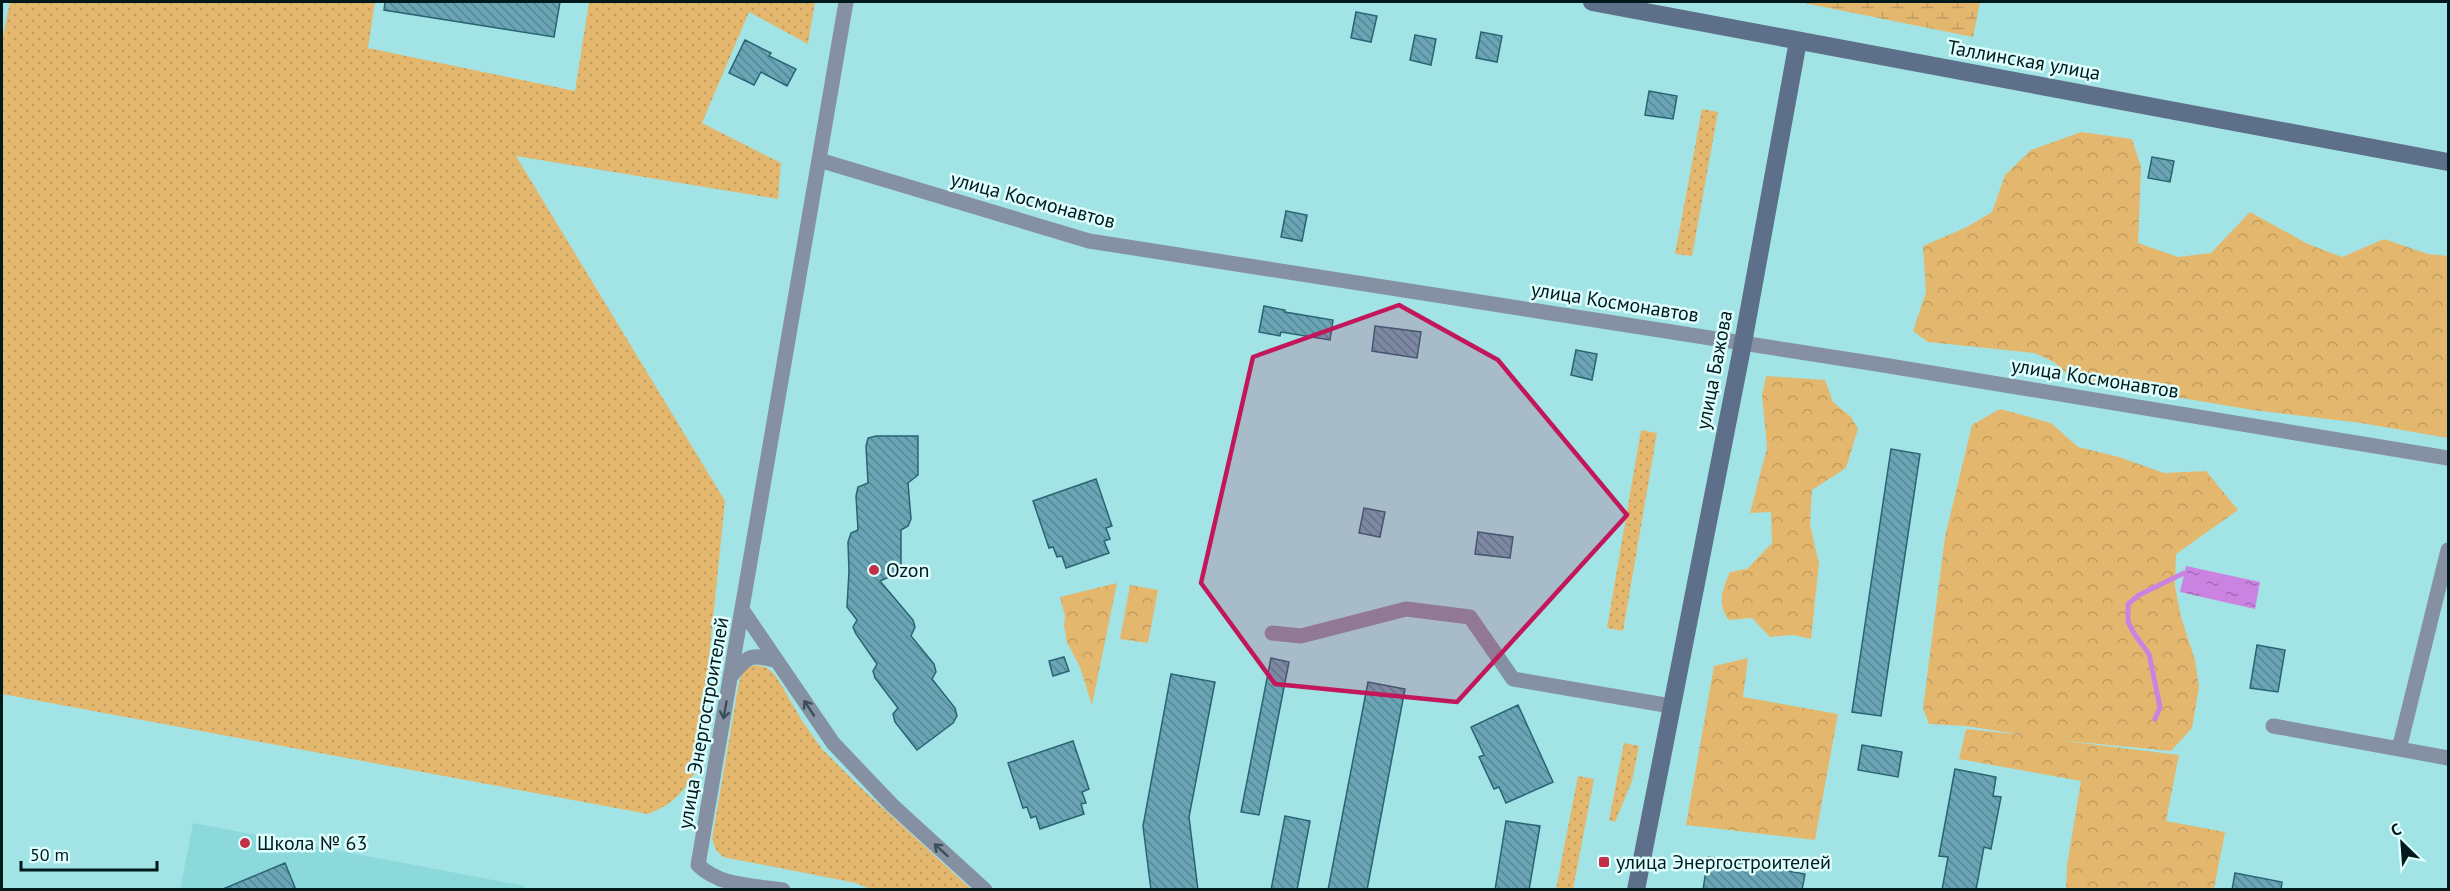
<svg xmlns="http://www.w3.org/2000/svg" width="2450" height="891" viewBox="0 0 2450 891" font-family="'PT Sans',sans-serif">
	<defs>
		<pattern id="grass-dots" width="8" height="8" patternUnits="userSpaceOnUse" patternTransform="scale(1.5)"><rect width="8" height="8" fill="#e4b76f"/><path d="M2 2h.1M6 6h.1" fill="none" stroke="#c29d60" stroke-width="1.8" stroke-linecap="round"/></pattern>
		<pattern id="forest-crowns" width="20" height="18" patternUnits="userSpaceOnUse" patternTransform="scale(1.5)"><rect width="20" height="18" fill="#e4b76f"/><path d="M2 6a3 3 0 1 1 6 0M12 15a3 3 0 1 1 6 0" fill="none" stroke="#c29d60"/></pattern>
		<pattern id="wetland-marsh" width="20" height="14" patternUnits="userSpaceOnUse" patternTransform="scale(1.5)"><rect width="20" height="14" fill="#e4b76f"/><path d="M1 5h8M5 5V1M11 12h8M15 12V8" fill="none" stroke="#c29d60"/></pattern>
		<pattern id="water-ripples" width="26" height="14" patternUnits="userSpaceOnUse" patternTransform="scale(1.5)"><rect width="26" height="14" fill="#cb83e2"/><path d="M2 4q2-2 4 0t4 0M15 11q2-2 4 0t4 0" fill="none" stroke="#a26ab6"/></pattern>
		<pattern id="building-back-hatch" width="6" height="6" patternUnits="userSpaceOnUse" patternTransform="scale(1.5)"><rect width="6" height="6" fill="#6aa5b6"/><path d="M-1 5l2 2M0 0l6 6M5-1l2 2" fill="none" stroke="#558693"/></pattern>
	</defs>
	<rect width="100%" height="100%" fill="#a2e4e5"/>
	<path fill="#8cd9db" d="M193,823L525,886V890H180Z"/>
	<path fill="url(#grass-dots)" d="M10,2H375L368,48L575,91L589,2H815L808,44L749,12L702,123L781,163L778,199L516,156L725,501L698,767C683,793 675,803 648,814L2,694V41Z
		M1702,109L1718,112L1692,256L1675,254Z
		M1641,430L1657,433L1623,631L1607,628Z
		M755,665L766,667L776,676L801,719L822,749L858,785L971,889H870L856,883L723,857L716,850L712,839L739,682L744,669Z
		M1624,743L1639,746L1632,781L1615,822L1609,820Z
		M1578,776L1594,779L1573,889H1556Z"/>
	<path fill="url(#forest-crowns)" d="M2081,132L2132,139L2141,167L2138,243L2178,257L2211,253L2250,212L2308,244L2342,257L2384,239L2428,254L2448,256V438L2361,423L2253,410L2093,383L2070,377L2054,362L2035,353L1928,342L1913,331L1926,292L1923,246L1967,227L1992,212L2005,175L2031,150Z
		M1766,376L1825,380L1833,402L1851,417L1858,429L1846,468L1812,490L1810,524L1819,564L1811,639L1793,635L1770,637L1752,618L1729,620C1717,605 1722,589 1730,572L1747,569L1772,543L1771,512L1750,513L1767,448L1762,395Z
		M2000,409L2051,423L2078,447L2119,457L2164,473L2206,471L2238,510L2176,554L2175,586L2181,617L2195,660L2199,687L2192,728L2171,751L2057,740L2179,755L2166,821L2225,832L2214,889H2066L2067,865L2081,781L1959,759L1966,729L2023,735L1966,726L1929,724L1923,708L1945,537L1972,425Z
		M1117,583L1092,705L1080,667L1067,642L1064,626L1065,616L1060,597Z
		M1130,585L1158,590L1148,643L1120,639Z
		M1748,658L1743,697L1838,714L1815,840L1686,825L1714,666Z"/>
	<path fill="url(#wetland-marsh)" d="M1799,2H1980L1973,37Z"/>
	<path fill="url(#water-ripples)" d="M2186,566L2260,582L2255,609L2180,592Z"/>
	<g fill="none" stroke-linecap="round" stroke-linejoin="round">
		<path stroke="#cb83e2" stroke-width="5" d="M2155,719L2160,707L2149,654L2135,635L2128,622V604L2139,595L2184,573"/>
	</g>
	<path fill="url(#building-back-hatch)" stroke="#286473" stroke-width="1.5" d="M385,2H560L554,37L384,10Z
		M1356,12L1377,16L1371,42L1351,38Z
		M1481,32L1502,36L1497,62L1476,58Z
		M1415,35L1436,39L1431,65L1410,60Z
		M745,40L771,53L769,56L796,69L787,86L761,72L754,85L729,73Z
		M1649,91L1677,96L1673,119L1645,115Z
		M2152,157L2174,161L2170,182L2148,178Z
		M1286,211L1307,215L1302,241L1281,237Z
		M1264,306L1285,310V312L1333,320L1330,340L1281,332L1280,336L1259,332Z
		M1375,326L1421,332L1417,358L1372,351Z
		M1576,350L1597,354L1592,380L1571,375Z
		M876,436H918V475L908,483L911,519L908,526L901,530V567L898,573L880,581L913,620L915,627L911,636L934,664L936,672L932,679L955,708L957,716L953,723L917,750L895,722L893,714L898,708L875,678L873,671L877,664L856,634L853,627L857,620L847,607L849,571L848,542L851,533L858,530L856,496L858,487L868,483L866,446L868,438Z
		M1891,449L1920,454L1881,716L1852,712Z
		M1096,479L1112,526L1106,528L1110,539L1104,541L1109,553L1066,568L1062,556L1057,557L1053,547L1049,548L1033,501Z
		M1364,508L1385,512L1380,537L1359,533Z
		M1478,532L1513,537L1510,558L1475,554Z
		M2257,645L2285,650L2278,692L2250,688Z
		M1064,657L1069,671L1053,676L1049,661Z
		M1271,658L1289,662L1259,815L1241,812Z
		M1171,674L1215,682L1189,817L1198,890H1151L1143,826Z
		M1368,682L1405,689L1367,890H1328Z
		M1518,705L1553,782L1506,803L1499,787L1494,789L1479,757L1484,755L1471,727Z
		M1073,741L1089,789L1082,792L1086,803L1081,804L1084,814L1040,829L1036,816L1031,818L1027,807L1023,808L1008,763Z
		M1862,745L1902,752L1898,777L1858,770Z
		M1955,769L1996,777L1993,796L2001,797L1991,849L1984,847L1976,890H1942L1948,857L1939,856Z
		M1285,816L1310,821L1297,890H1271Z
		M1506,821L1540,826L1529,890H1495Z
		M1708,857L1805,874L1802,890H1703Z
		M285,863L296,890H223V889Z
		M2235,873L2282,882L2281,890H2232Z"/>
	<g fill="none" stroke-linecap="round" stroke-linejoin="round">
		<path stroke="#8591a2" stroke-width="15" d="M819,160L1089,241L1877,364L2448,458
			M743,611L833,743L892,805L985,890
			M1272,633L1301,636L1406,609L1470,617L1513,679L1671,706
			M732,675C749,654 752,654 777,661
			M2273,726L2448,758
			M2399,749L2448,550
			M783,890C753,885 721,887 698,865L846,2"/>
		<path stroke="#5e7089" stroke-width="18" d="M1592,2L2448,162
			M1636,890L1743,343L1798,41"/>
	</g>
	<defs><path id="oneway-shaft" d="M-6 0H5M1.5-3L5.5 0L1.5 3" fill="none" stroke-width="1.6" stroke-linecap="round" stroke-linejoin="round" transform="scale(1.5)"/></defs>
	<g stroke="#3c4f57">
		<use href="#oneway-shaft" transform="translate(809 708) rotate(-124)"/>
		<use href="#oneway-shaft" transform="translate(725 710) rotate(100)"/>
		<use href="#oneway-shaft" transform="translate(941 850) rotate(-138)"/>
	</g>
	<path fill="#c2185b" fill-opacity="0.2" stroke="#c2185b" stroke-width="4.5" stroke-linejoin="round" d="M1399,305L1498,360L1627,515L1457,702L1275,684L1201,583L1253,357Z"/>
	<g fill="#c13045" stroke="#defefe" stroke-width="2">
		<circle cx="874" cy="570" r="6"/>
		<circle cx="245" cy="843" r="6"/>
		<rect x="1598" y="856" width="12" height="12" rx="3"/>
	</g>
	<g text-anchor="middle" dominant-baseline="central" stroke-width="5" stroke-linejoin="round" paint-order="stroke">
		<g font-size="20" fill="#00191a" stroke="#defefe">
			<text transform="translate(2024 60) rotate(10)">Таллинская улица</text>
			<text transform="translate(1033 200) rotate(15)">улица Космонавтов</text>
			<text transform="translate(1615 302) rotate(9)">улица Космонавтов</text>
			<text transform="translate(1714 370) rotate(-79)">улица Бажова</text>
			<text transform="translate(2095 378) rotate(9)">улица Космонавтов</text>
			<text transform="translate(703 723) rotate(-80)">улица Энергостроителей</text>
		</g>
		<g font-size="20" fill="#00191a" stroke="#defefe" text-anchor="start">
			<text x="886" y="570">Ozon</text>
			<text x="257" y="843">Школа № 63</text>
			<text x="1616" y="862">улица Энергостроителей</text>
		</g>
	</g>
	<rect width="2450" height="891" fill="none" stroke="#00191a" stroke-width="6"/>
	<g transform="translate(2402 843) rotate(335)" stroke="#defefe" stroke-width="4.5" paint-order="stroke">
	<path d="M0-4.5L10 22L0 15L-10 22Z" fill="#00191a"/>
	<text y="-9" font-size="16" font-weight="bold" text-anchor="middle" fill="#00191a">С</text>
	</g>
	<path d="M21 861v9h136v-9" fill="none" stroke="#00191a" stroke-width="3"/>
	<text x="30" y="861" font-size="18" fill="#00191a" stroke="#defefe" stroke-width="4.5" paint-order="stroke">50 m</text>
</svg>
